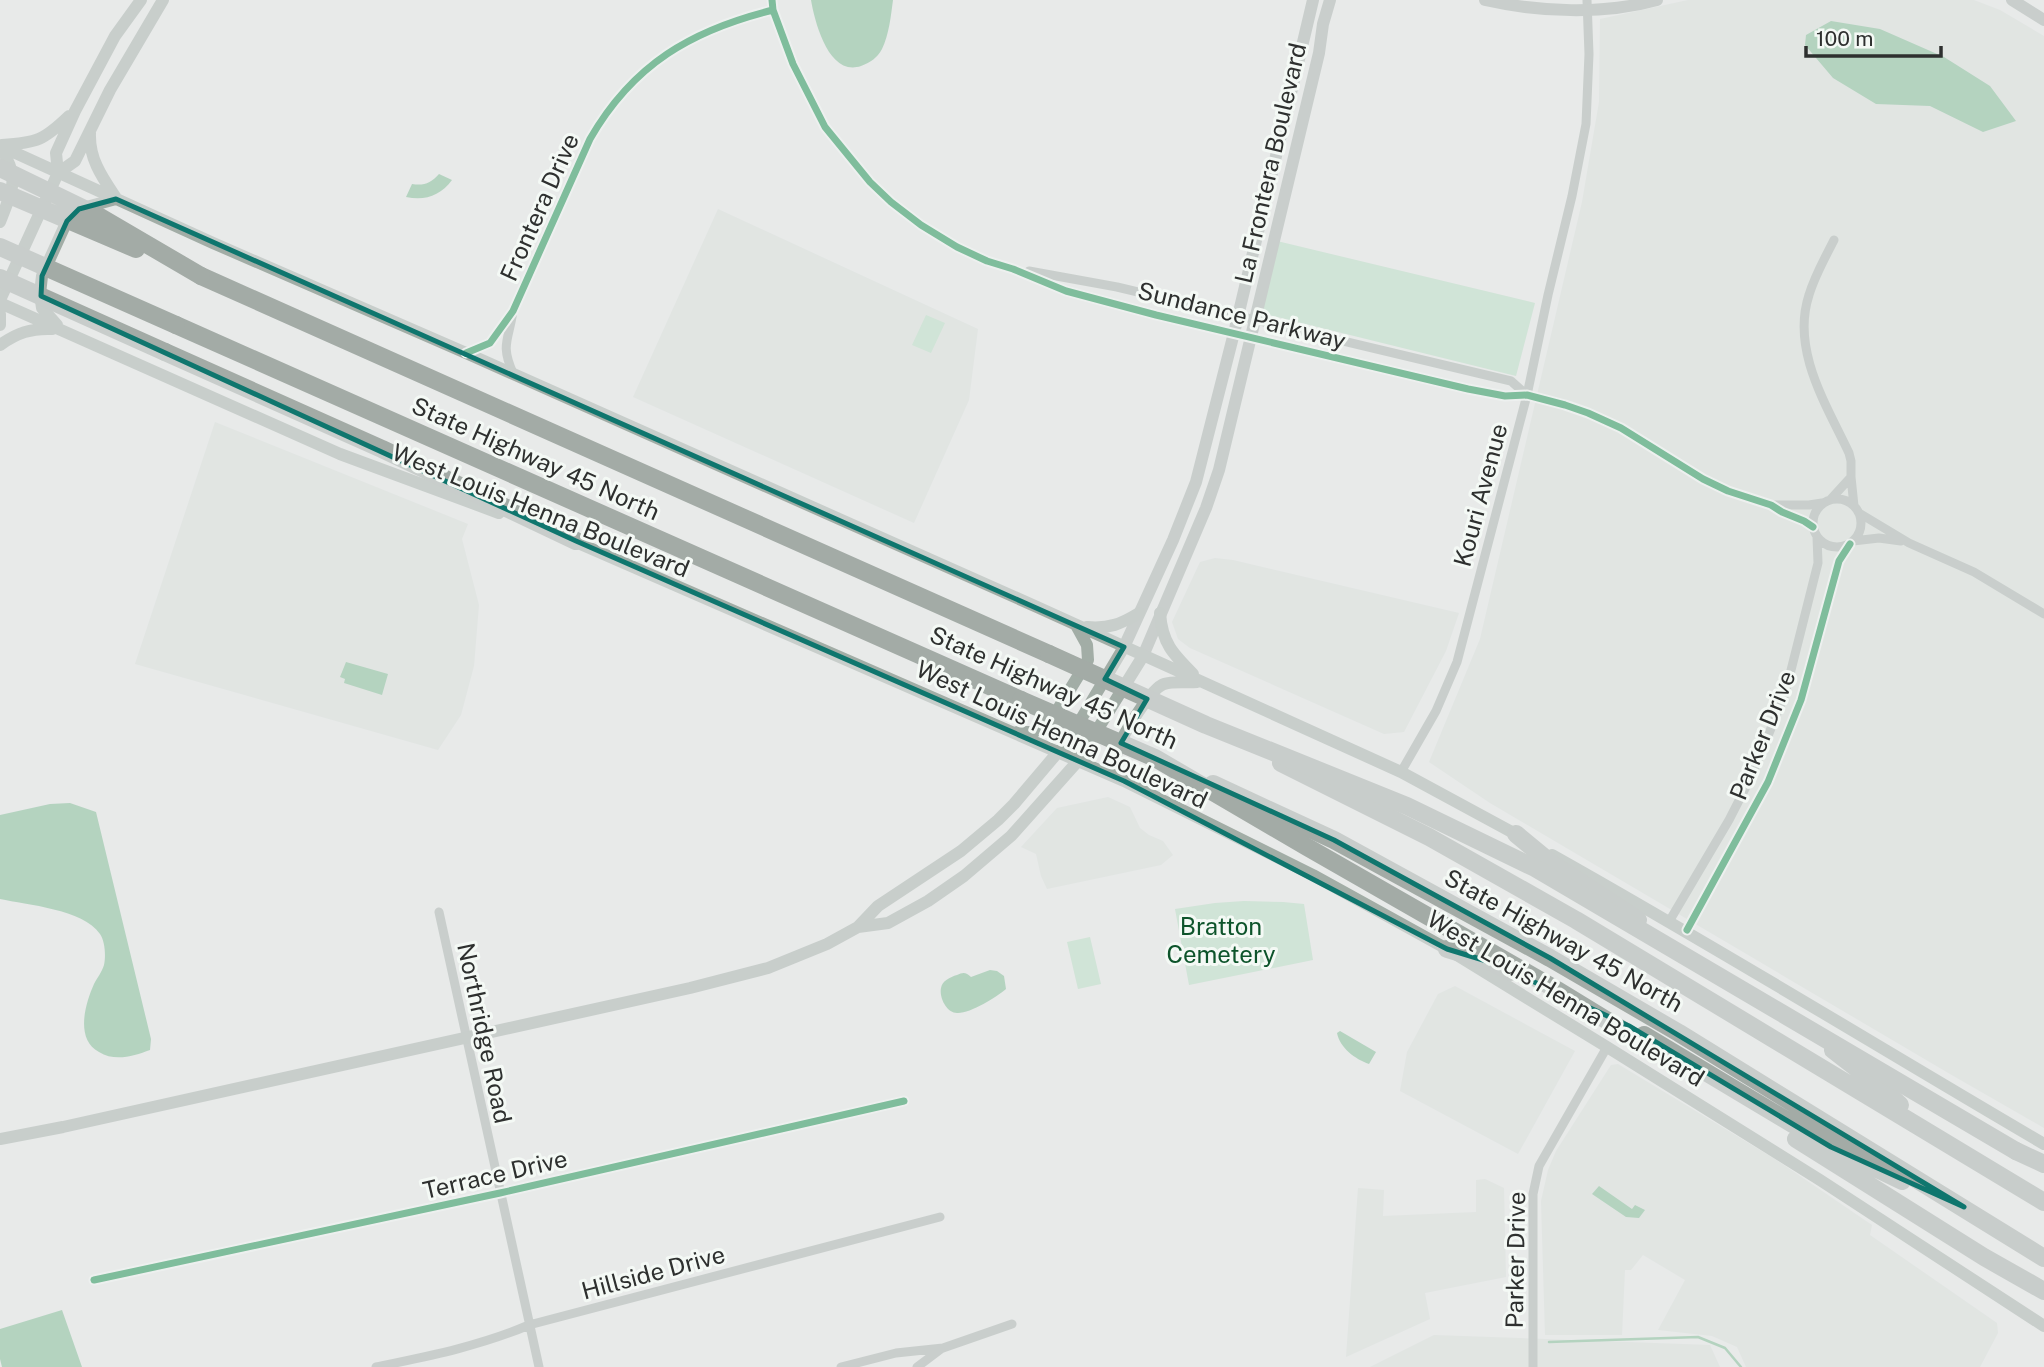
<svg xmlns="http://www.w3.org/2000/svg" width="2044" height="1367" viewBox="0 0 2044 1367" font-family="'Public Sans',sans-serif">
	<rect width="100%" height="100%" fill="#e8eae9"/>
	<path fill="#d9e0da" d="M1688,0H1974L2000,10L2044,36V1128L1950,1074L1490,803L1429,762L1480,639L1582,202L1599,102L1600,19Z
		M718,209L978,329L969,400L914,523L633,397Z
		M215,422L468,524L462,539L479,605L474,666L461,715L438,750L135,664Z
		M1215,558L1233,560L1459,613L1446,651L1404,732L1384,734L1190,648L1178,639L1172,622L1200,562Z
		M1108,797L1130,807L1140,828L1149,835L1163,841L1173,855L1161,865L1047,889L1041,876L1036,854L1021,847L1057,808Z
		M1455,986L1575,1051L1518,1154L1400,1091L1407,1052L1438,994Z
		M1618,1064L1775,1159L1872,1225L1870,1235L1997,1323L1998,1333L1980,1367H1746L1737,1347L1712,1336L1658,1330L1685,1280L1643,1255L1631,1270H1625L1622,1335H1545L1541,1201L1548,1170L1556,1151L1611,1065Z
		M1485,1179L1504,1188L1506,1277L1425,1293L1430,1319L1346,1357L1358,1188L1384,1190L1383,1216L1476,1212V1180Z
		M1434,1335L1710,1345L1720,1367H1370Z"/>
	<path fill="#b4ddc0" d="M1277,241L1535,303L1516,376L1261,313Z
		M926,315L945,323L931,353L912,345Z
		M1244,901L1283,902L1304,904L1313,960L1189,985L1175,909L1215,903Z
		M1090,937L1101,984L1078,989L1067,942Z"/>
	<path fill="#76b88d" d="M811,0H893C891,15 889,35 882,49C877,58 871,62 861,66C829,77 815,23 811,0Z
		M1831,21L1880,29L1944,57L1990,86L2016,121L1983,132L1930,106L1876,104L1833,78L1805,45L1806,35Z
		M439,174L452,180C440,196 425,201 406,197L412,184C424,186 431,183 439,174Z
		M346,662L388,674L382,695L344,683L345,679L340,677Z
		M70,803L96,812L151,1039L150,1050C134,1056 115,1062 99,1052C75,1039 85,1004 94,984C97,978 102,972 104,965C106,956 105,941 100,934C83,909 27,905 0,899V815L50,804Z
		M990,970L997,971L1004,976L1006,989C997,997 969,1014 957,1013C947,1013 939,998 941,988C942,981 950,977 957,975C963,972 966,972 971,977Z
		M1340,1031L1376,1052L1369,1064C1355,1059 1340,1048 1337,1033Z
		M1599,1186L1632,1209L1635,1205L1645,1210L1639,1218L1626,1217L1592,1194Z
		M62,1310L82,1367H2L0,1359V1329Z"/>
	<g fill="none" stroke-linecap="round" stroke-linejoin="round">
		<path stroke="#76b88d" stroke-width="2.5" d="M1549,1342L1698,1337L1725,1348L1741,1367"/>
		<path stroke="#a4aea8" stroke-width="9" d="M772,0L773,10L793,64L825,127L870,182L891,202L921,225L957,247L987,261L1013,269L1066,291L1156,315L1468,389L1505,396L1527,395L1565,405L1588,413L1621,428L1703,479L1728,491L1771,505L1782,512L1804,521L1813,527
			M1834,240C1825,258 1815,275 1809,295C1791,350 1826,404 1849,453L1851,461V477L1854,506
			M1029,271L1117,287L1511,381L1527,395
			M466,353L490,343L513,311L590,139C633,64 692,30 773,10
			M513,373C500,344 509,340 513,311
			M1813 523a24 24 0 1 1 48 0a24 24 0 1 1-48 0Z
			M1830,500L1851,477
			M1771,505H1809L1822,503
			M1859,513L1909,543L1974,572L2044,614
			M1853,541L1879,538L1901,541
			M1401,772L1436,711L1457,662L1527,395L1548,295L1572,196L1586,124L1589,54L1587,0
			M439,912L539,1367
			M1670,920L1729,820L1752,775L1785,694L1818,563L1817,537
			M1687,930L1768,782L1801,700L1839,561L1850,544
			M94,1280L500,1193L904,1101
			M376,1367C429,1356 480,1346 529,1325L940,1217
			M841,1367L896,1353L943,1348L1012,1324
			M917,1367L941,1349
			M1533,1367V1194L1539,1166L1607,1047"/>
		<path stroke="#a4aea8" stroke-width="12" d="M1485,0C1538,12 1604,15 1657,0
			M2012,0L2044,20
			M1124,647L1173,540L1196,482L1234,333L1313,0
			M1143,656L1206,508L1219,470L1319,53L1323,24L1330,0"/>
		<path stroke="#a2ada6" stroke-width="12" d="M90,133C89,159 102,177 116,198
			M2,145C37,143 44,140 69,116
			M0,146L213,243L466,353L1037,607L1401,772L1521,837
			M58,173L56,153L75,111L115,36L141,0
			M0,222C12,190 21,178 0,147
			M0,300L58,173L75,161L110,90L163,0
			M0,303L340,454L499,513
			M0,314V325
			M57,325L42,308L40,294L42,276L67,221L79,209L116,199
			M0,345C17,333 31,328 52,329
			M569,539L1124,781L1313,875L1447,949L1607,1047L1820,1180L2044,1326
			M1160,613C1162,643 1173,654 1193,674
			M1087,627C1109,629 1121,624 1139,613
			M1017,732H1034L1040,729L1052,719L1088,660L1087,645L1076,625
			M1124,781C1117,772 1113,763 1117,751C1121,737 1151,688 1164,684C1173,681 1187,683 1197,682
			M1552,855C1718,948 1880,1048 2044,1144
			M858,927L888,923L928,901L964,876L1011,836L1078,761L1143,656
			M0,1139L63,1127L690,988L768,968L827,944L858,927L878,906L961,851L998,820L1014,804L1058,752L1065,746L1124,647"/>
		<path stroke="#a3aba6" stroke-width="18" d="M201,276L1049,654
			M176,325L1021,700
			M165,352L382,449L576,541
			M1281,763L1429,837L1576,920L2044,1202
			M1213,784L1334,840L1550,958L1679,1033L2044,1258
			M1516,834L1551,863L1638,920
			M1447,949L1493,963L1511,972
			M1644,1035L1831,1147L1902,1181
			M1833,1050L1882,1088L1900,1105
			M1796,1139L1984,1257L2044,1291
			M2016,1151L2044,1164"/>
		<path stroke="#a3aba6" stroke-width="18" d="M0,168L95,214L201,276
			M0,191L136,249
			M0,247L176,325
			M0,278L165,352
			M1049,654L1206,725L1407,806L1535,868L2016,1151
			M1021,700L1155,758L1307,847L1557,990L1657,1051"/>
		<defs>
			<path id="cycleway" d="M772,0L773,10L793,64L825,127L870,182L891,202L921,225L957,247L987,261L1013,269L1066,291L1156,315L1468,389L1505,396L1527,395L1565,405L1588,413L1621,428L1703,479L1728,491L1771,505L1782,512L1804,521L1813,527
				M466,353L490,343L513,311L590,139C633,64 692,30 773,10
				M1687,930L1768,782L1801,700L1839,561L1850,544
				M94,1280L500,1193L904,1101"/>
		</defs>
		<use href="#cycleway" stroke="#f4f9f5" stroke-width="11"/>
		<use href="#cycleway" stroke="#00873e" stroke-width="7"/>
	</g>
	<path d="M0 0H2044V1367H0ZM116,199L1124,647L1105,679L1147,699L1121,743L1334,840L1550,958L1964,1207L1831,1147L1629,1026L1493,963L1447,949L1124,781L576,541L41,296L42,276L67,221L79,209Z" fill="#e8eae9" fill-opacity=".55" fill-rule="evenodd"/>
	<path fill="none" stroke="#0f766e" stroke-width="5" stroke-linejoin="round" d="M116,199L1124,647L1105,679L1147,699L1121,743L1334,840L1550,958L1964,1207L1831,1147L1629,1026L1493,963L1447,949L1124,781L576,541L41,296L42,276L67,221L79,209Z"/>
	<g text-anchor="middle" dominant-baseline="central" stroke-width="6" stroke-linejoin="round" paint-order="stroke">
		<g font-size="24" fill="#2e302f" stroke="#f4f9f5">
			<text transform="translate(1270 163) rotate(-77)">La Frontera Boulevard</text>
			<text transform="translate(539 207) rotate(-66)">Frontera Drive</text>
			<text transform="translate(1242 315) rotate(14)">Sundance Parkway</text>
			<text transform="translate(536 458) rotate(24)">State Highway 45 North</text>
			<text transform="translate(1480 495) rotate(-75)">Kouri Avenue</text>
			<text transform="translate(541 510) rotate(22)">West Louis Henna Boulevard</text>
			<text transform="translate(1054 687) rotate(24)">State Highway 45 North</text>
			<text transform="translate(1062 734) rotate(25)">West Louis Henna Boulevard</text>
			<text transform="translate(1762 735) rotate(-68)">Parker Drive</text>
			<text transform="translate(1564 940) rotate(29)">State Highway 45 North</text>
			<text transform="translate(1566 998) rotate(31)">West Louis Henna Boulevard</text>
			<text transform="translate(485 1033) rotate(78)">Northridge Road</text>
			<text transform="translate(495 1174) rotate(-13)">Terrace Drive</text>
			<text transform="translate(1515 1260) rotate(-89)">Parker Drive</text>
			<text transform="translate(653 1272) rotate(-15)">Hillside Drive</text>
		</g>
		<g font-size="24" fill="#0d542b" stroke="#f4f9f5">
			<text x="1221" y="926">Bratton<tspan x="1221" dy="28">Cemetery</tspan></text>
		</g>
	</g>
	<path d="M1806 46v10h135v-10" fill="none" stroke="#2e302f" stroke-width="3.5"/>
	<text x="1816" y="46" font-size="21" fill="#2e302f" stroke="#f4f9f5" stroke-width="5" paint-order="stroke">100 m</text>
</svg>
